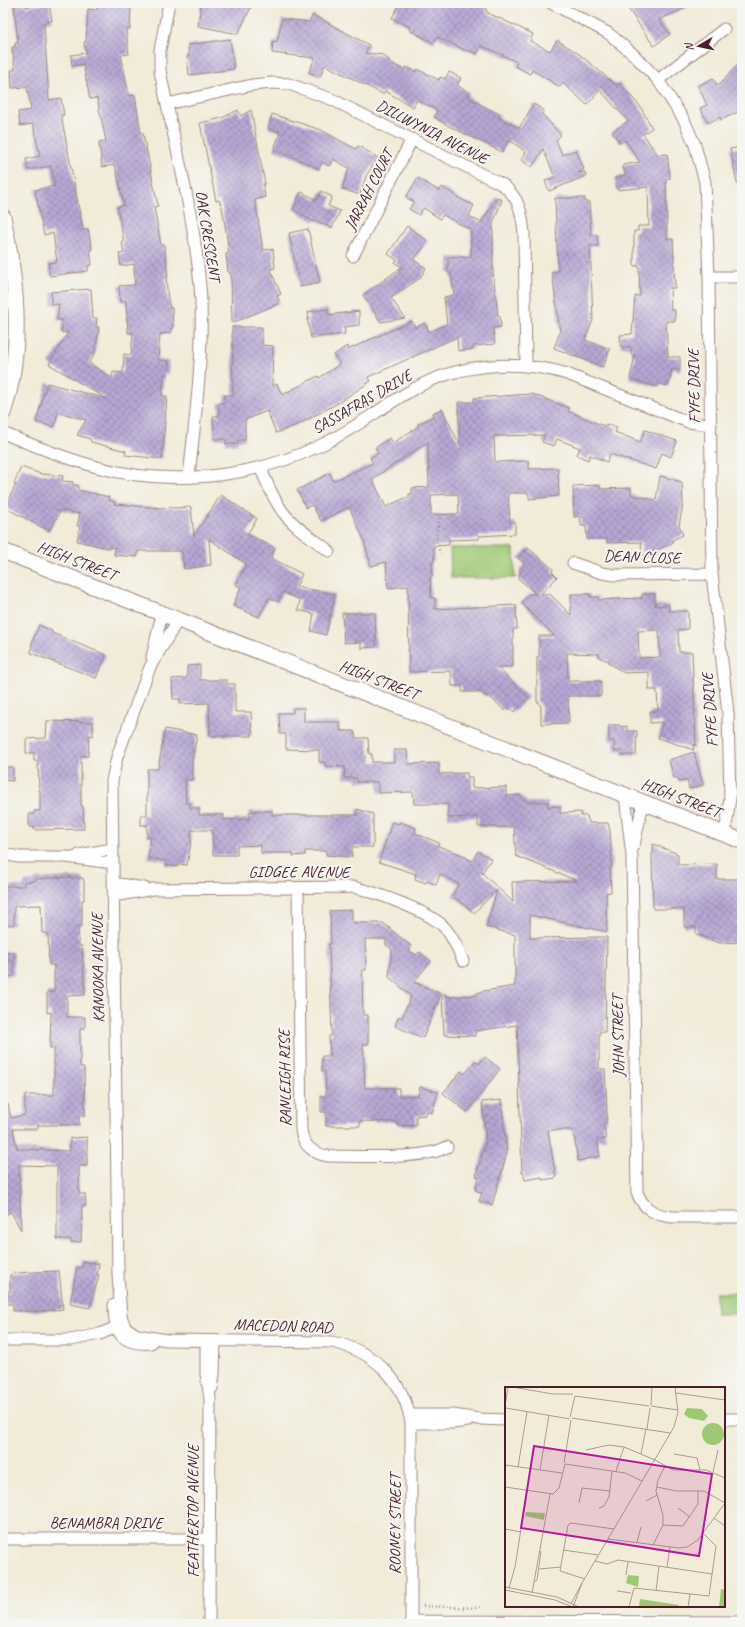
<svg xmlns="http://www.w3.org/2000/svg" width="745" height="1627" viewBox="0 0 745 1627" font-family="Caveat,sans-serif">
	<defs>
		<pattern id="building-cross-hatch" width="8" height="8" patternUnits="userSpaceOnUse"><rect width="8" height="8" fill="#b6a7d4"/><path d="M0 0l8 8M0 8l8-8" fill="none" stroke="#9687ac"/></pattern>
	</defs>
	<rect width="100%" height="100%" fill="#f6f6f2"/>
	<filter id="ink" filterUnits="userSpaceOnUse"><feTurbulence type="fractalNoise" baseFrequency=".025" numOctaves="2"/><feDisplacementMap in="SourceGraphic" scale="8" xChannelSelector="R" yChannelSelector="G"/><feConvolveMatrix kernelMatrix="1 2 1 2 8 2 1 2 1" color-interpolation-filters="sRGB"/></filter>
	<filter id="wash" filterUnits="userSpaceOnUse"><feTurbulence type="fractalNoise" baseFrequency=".012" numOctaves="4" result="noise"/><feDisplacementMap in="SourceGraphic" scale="16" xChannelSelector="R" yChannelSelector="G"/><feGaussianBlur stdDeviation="0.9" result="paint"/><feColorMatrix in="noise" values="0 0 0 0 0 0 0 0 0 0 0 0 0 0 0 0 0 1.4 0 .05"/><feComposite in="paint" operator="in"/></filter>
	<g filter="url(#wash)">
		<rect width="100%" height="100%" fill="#f1ebd8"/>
		<path fill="#9fc873" stroke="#74744f" d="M450,548H514L515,578H451Z
			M716,1293H742V1314H716Z"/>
		<g id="blocks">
			<path fill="url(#building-cross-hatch)" fill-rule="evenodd" d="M49,3L52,21L45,22V25H44L49,100L61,98L64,115H61L83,230L88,229L92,249L90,250L92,265L88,266V271L50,276L48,263L57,262L53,233L44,235L35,190L55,186L51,166L28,170L26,159L40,156L33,124L20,126L18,112L31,110L27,87L12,88L11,70H15L12,47H15V43H18L14,6L26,5V7Z
				M98,3H131L130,29H126L129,54L121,55L129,96L135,95L141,134L143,133L144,138L158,206L154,207L161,245H164L168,277H166L168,300L170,308H172L173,328H171V333L160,334L158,360L169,361L168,374H164L162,396H167L162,459L125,455L126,451L91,442L90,439L77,435L86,420L58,412L54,427L36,422L47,383L107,399L49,364L68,333L61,332L63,320H57L59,304L51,305V292L91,289L93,318H97L96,327H99L95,353L89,363L112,378L113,372L123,373L124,354L131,355L133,333H128L126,301L120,302L119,286L135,285L134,264L121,266L119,254L124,253L122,242H124L117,207L124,205L115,165L102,167L99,142L106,141L97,98L90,99L83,64L72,66L71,55L86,53L84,42H86L88,9L97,10Z
				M201,3H253L238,34L198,26Z
				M400,3L477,4L487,10L486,12L533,34L530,41L550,51L557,40L579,54L616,85L619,83L640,106L652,128L643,134L658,155L667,154L669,168L670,178L666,179L667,239H673L675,288H670L671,310H675V321H666L667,343L668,357H680V371L672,369L668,386L658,384V387L630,379L635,355H631V347H621L620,335L632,334L635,296H640L639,266H634V231H638V226H649L648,187L617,190L615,178L625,175L623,165L640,162L625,140L620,143L612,132L628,121L600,90L587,105L563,83L560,87L532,70L530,74L515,66L517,62L487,48L481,46L477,54L468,50L467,51L437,37L434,43L409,30L410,27L392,18Z
				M624,3H696L659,20L670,34L654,46Z
				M313,15L369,45L365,53L384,55L391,63L404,70L406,67L416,72L417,69L439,80L440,77L445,79L449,72L461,78L457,85L469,93V98L500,115L498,117L519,128L534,104L544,111L542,114L561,135L556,140L562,155L576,150L584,169L578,173L585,172L586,176L549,191L545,181L555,177L543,149L532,167L521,160L526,152L509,140L502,152L449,126L434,117L437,110L417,100L413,107L385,91L383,94L325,65L320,77L309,72L315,58L272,53L273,41L277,42L282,19L309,22Z
				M230,39L234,69L189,75L187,56H189L188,45Z
				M742,60V110L721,120L720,117L708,123L700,108L707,105L698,86L713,78L718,86Z
				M238,110L241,116L251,110L265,184H263L265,197L255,200L263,250L273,249L275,268L270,269L281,294L277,296L280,303L232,323L231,276L230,272H228L226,254L229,253L226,231L222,207L219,200L216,201L213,186L200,123L222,118Z
				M272,114L321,130L356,149L358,146L362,148L378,158L366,176L360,195L342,189L349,168L333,159L329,166L322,162L319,169L296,158L274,150L280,132L268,128Z
				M742,147V183H737L730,149Z
				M418,178L439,191L442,187L462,200L474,205L469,216L481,223L497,197L502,200L493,223V273L498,316H500L501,327L493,328L495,344L473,346V349L458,351L457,337L368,377L371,381L338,403L299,424L276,433L267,411L245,420V440H238V444H226V439H214L213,416H219V403H224L225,395H233L232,327H262V345L273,346L272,386L277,384L282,395L318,376L319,378L340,364L334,355L347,346V350L412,321L415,328L425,323L429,332L447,324L444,297L454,295L451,273H448V257H471V230L443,215L440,219L424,208L419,215L409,209L414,202L406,197Z
				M321,191L332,197L328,206L340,211L332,228L315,220L314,222L293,209L301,192L317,200Z
				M555,198H585V202H589L591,235H597L598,246H590L593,320L585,340L610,349L603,367L554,348L560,332L552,272L558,271Z
				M407,226L428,241L414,260L426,268L420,278L391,298L405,318L381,322L363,295L402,267L395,263L397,260L388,254Z
				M308,229L320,283L300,287L289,233Z
				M328,309L329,315L359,311V325L344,327L345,334L311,338L307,319H309L308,312Z
				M532,394L569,408L568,411L606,427V424L617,428L615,432L640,442L645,430L677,441L671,457L662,453L656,469L610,454L607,462L590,455L588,460L577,455L580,448L557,439L554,446L542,442L545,435L494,436L495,462L529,461V469L558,468L559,496L529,499V493H508L510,522H515V534L479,536V539L449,540V545L434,546V562H432V577H430L431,598H435V609L516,605L517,629H513V665L512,667H497L528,697L514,712L509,707L506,710H504L488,695L486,697L480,692H462V686H452L451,671L409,672L408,586L388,588L386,562L371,566L364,540L349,507L321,521L312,505L306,508L297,490L330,473L333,481L373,463L370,458L378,453L375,448L390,438L393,443L419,426L418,424L434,416L433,413L442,409L460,445L458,402H474V398ZM428,442L429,487L412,488V494H409V498H405L386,507L372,479ZM458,494L459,514L431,515V495Z
				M21,467L41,474L63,476L62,481L73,482V485H78V490L109,497L108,500L115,502L114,504L161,508L173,507V508L191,507L194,536L221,495L257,519L247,534L275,548L271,558L302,574L296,587L335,594L326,635L311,631L314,614L298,610L300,600L283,592L278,602L269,598L259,617L233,606L241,587L236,585L246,564L209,539L211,565L184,569L182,551H138L137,557L114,555L115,547L108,548L77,541L80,526H77L80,514L61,510L49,531L4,507L16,485L14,484Z
				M660,476L682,482L683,504L679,525L683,535L672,540L673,542L669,545L652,552V554L642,555L641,542L607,543V539H587L586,526H581L580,516L574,517L573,486L600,485V489L631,488V495L656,500Z
				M528,548L553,569L552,572L557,577L541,594H550L571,615V594H590V597H598V600L642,598V594H655V606L669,605V611H688V629L678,630L679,652H692L696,745H693L694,750L658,738L663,722L650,723V711H658L657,690H649V672L624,673L609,663V660H605L599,657V654L567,653L568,681H601V696H568L569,723L541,724V707L539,702H537V657H539V636H555L521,603L529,594H536L518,578L521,572L519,570L525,564L518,558ZM659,630L660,657L639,658L638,631Z
				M342,613H375L376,647L361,648V642L344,643Z
				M39,625L52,631V633L106,655L96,678L31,653L32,643Z
				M200,665V680H227V684H235V712H251L252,736H210L209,703L180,704V699H173L172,679L187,678V666Z
				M293,708H304V722H340V731H354L356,738H368L369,754H372V762H394V750H407L408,764L439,763V774L467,773V777H472V788L506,787V796L520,795L527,802H548V807L560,806V813L581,812V816H587L589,823H608L610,831L612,867H610L611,892L606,893L607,932L530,915V938L607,937L605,1032H599V1069H605L607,1115L606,1124H603L606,1139L597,1140L600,1156L578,1161L573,1130H548L556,1178L542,1180V1177L525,1180L523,1172L522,1173L517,1025L475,1031V1036L444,1035L442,994L449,997L477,995V993L484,991L515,986V935L486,927L497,890L474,913L461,902L452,896L459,884L440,874L436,885L427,881L426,883L415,879L416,874L379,862L392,822L399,824L400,822L416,828L415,833L439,843L438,846L460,854L472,861L478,851L491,859L482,873L513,902L512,882L578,881L516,856L514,827H478V817L448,818V804H414L413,792L378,793V782H357V778H344L345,767L325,766V762H319V750L286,749V734H280L279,713H293Z
				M47,721L93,722V736L89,735L88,756H81V806H83L84,829L34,830V827H29V814H34V811H40V791H39L38,761H34V753H26V739L46,738Z
				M609,725H620V727L627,726V731H637L636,755H622V751H614V741H609Z
				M165,729L197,735L192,761V780H185L186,803H190V808H199V815H224V820L250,819L249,812L255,811H272V815H357V809L373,814V847H352V857L326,855V851H305V855L293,856V853H261V845L237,846V855H213L212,830H191V842L187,865L178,864V867L166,865V861L148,858L151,837H147V825H141V815H147V769H158Z
				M694,752L703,785L689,789L687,780L679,782L678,778H674L669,760Z
				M3,767H13V781L3,780Z
				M653,844L678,854V865L717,864V879H742V942L719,943L696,934V927H684V909H653L652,854H653Z
				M70,877V878H83L84,881V900H82V926H78L79,946H82L85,995L67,996V1017H85V1028L80,1029V1067H84L85,1116H79V1125H38V1129H13L17,1149L70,1151V1138L87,1137V1166H79V1194H85L86,1206H82L81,1242H71V1239H57V1166L19,1165L21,1230L11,1212L3,1216V1105L8,1104L11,1118L25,1115V1095H54V1048H50L51,1012L47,1013V992H54V965H49L48,933H42L41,905L14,906V925H3V886H24V882L35,881V879Z
				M352,910V923H383L411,946L409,951L417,955L419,952L421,953L431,961L414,982L441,994L423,1038L395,1026L399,1016L402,1018L411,996L389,977L392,949L386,945V939H365L366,970H362L363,1015H368V1044H363L365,1088H399V1096H418L420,1087L438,1092L432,1113L427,1111L426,1115L416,1116V1126L397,1125V1122L360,1121V1126H326V1112H321V1096H326L325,1071H322V1056H330L329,1036L332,1035L329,944H331L330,911Z
				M3,952H14V976H3Z
				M485,1057L500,1069L467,1112L443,1093L461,1071L465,1074L475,1061L479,1064Z
				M501,1100L507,1153L492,1205L479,1201L482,1193L475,1190L479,1177L476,1176L486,1141L482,1102Z
				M83,1261L99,1264L97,1275H99L90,1308L70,1304L77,1267L82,1268Z
				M59,1271L63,1309L45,1311H13V1304H3V1292H10V1275L13,1273Z"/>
		</g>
	</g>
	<g filter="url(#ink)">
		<use href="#blocks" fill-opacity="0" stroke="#9e8582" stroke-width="1"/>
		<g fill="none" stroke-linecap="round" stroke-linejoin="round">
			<defs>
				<path id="minor" d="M169,3L160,50V71C175,147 197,223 201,301C203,360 195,419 189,477
					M551,3L608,33L633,54L658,80L684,120L695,145L705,182L709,277L712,574L728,713L730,798L725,834
					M658,80L724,29
					M167,104L252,85L272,83L289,84L331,99L503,185C520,199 522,213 524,234L526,365
					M353,256L412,139
					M709,277H742
					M3,433C34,446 65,458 97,467C168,487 252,478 319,446C352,431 380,408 412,390C458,363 517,359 567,374L688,422L711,425
					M260,467C267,483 273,499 283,512C295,528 314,539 329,551
					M573,563L602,573L615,575L712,574
					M152,657L162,614
					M625,796L632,856L637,1192C643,1209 655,1215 672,1217H742
					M634,845L643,803
					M3,854L19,857H66L113,863
					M79,855L112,849
					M113,883L144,888
					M298,888L301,1130C303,1145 313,1154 328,1156C357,1156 424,1160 447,1147
					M113,896L154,889L353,887C375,892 431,912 445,928C453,937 458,949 463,961
					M114,1305C114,1333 121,1345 151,1343
					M125,1327L121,1316L118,1275L112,781L117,757L150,667L178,620
					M3,1340H71L100,1334L114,1328L125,1327L137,1335L167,1340L332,1342C374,1351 404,1380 411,1423V1624
					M206,1341V1374L210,1398L209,1624
					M212,1388L214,1374L215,1341
					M409,1415H453L479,1419L506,1420
					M724,1419H742
					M411,1423H453L468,1421
					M3,1539H209
					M411,1621L742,1622"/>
				<path id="secondary" d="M3,217C17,283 24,348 3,413
					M3,551L742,841"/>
			</defs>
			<use href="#minor" stroke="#9e8582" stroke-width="13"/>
			<use href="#secondary" stroke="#9e8582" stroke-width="17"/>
			<path stroke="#9e8582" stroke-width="2.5" stroke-dasharray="1 3" stroke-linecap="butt" d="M440,518C436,530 434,542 441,553
				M423,1606L483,1608"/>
			<use href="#minor" stroke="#fff" stroke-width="11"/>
			<use href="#secondary" stroke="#fff" stroke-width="15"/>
		</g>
	</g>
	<g text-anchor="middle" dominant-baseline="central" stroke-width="4" stroke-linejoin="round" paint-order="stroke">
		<g font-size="16" fill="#4a1f2b" stroke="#f6f6f2">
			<text transform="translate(432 132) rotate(27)">DILLWYNIA AVENUE</text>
			<text transform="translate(369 190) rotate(-63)">JARRAH COURT</text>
			<text transform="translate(208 236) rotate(81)">OAK CRESCENT</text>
			<text transform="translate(694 386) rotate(-91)">FYFE DRIVE</text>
			<text transform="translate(362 402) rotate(-30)">SASSAFRAS DRIVE</text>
			<text transform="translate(642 557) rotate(2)">DEAN CLOSE</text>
			<text transform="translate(77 561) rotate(21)">HIGH STREET</text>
			<text transform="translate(379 680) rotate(21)">HIGH STREET</text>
			<text transform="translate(710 710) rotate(-94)">FYFE DRIVE</text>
			<text transform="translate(681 798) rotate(21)">HIGH STREET</text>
			<text x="299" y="872">GIDGEE AVENUE</text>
			<text transform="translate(98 968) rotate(-91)">KANOOKA AVENUE</text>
			<text transform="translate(618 1036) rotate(-91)">JOHN STREET</text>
			<text transform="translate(285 1078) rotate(-91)">RANLEIGH RISE</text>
			<text transform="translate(283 1326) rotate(2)">MACEDON ROAD</text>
			<text transform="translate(193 1511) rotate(-90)">FEATHERTOP AVENUE</text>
			<text x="106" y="1523">BENAMBRA DRIVE</text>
			<text transform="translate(395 1524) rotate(-90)">ROONEY STREET</text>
		</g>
	</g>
	<g transform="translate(505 1387)">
		<rect width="220" height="220" fill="#f1ebd8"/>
		<path d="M182,21L197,22L203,29L199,34L184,31L179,27ZM197 47a11 11 0 1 1 22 0a11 11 0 1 1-22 0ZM216,202L220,203V220H214ZM135,212L174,218V220H134Z" fill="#9fc873"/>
		<path d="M21,125L40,126L39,133L20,129ZM123,188L134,189L133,200L121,196Z" fill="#9fc873"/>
		<path fill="none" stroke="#ae9993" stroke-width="1" d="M7,0L48,7H68M171,6L220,13M70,9L144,19M146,18L147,0M0,19L3,0M146,19L173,23M1,21L65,32M65,30L70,9M67,31L165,46M142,42L145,21M81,63L104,58L119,60L150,73M136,67L141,42M169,67L192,71L195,83M150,73L168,83H201L220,91M59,76L66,33M0,78L57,86M13,80L22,25M35,83L44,28M111,84L119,60M208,85L213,63M0,100L48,107L54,101L60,77L120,86L137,94M152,100L171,104H199L220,116M141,114L152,108M74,116L77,101L105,104M94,121L99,119L104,110L107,84M173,121L185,130M209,131L220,139M158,138L178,139L193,117V104M0,142L16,145M103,152L174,161L182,160L193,153L220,116M132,155L136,140M148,158L158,138V128L151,104L153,93L160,79M58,163L93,168M90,174L102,177L113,173L207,187M162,180L165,160M34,182L56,180M121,188L123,175M80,192L55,184L63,138L66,136L109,142M29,195L32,193L36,164M0,200L52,210L74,220M4,201L10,180L22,104M0,203L50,213L68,220M112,204L126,206M151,204L154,179M27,206L45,107M66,217L77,196M68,220L77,196L169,40L173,25L170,0M124,220L129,201L204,209L211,159L198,146M183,220L185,207"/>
		<path fill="#b5179e" fill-opacity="0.15" stroke="#b5179e" stroke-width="2" d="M29,59L207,87L194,169L16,141Z"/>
		<rect width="220" height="220" fill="none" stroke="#4a1f2b" stroke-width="2"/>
	</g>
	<rect width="745" height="1627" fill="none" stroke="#f6f6f2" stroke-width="16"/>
	<g transform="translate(699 46) rotate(261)" stroke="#f6f6f2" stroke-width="3" paint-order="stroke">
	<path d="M0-3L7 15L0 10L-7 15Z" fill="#4a1f2b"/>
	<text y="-6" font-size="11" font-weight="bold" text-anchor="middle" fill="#4a1f2b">N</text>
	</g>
</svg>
